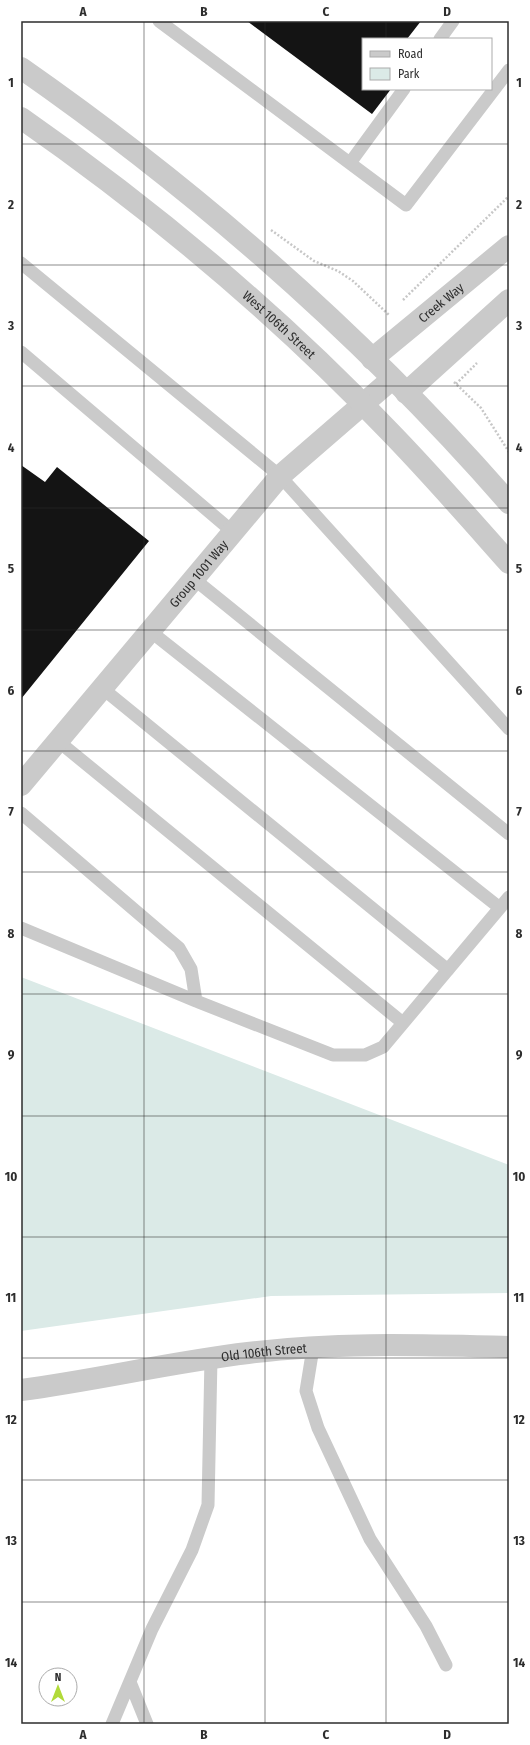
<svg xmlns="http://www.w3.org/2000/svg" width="530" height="1745" viewBox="0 0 530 1745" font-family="'Fira Sans Condensed',sans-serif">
	<rect width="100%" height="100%" fill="#fff"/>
	<path fill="#dbeae7" d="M21,977L509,1165V1293L271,1296L21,1331Z"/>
	<path fill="#141414" d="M247,21H421L407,39H363V89H391L372,114Z
		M21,465L45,482L57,467L149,541L21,699Z"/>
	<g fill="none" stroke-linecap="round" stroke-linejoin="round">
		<path stroke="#c7c7c7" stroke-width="2.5" stroke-dasharray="2 2" stroke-linecap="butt" d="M271,230L314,261L338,271L353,281L389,315
			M403,300L509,196
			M454,382L481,408L509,452
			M456,384L477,363"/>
		<path stroke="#cacaca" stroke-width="13" d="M159,21L406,205L509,70
			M440,39L453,21
			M350,163L404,89
			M21,263L280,476L509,729
			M21,352L233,532
			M194,579L509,834
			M150,631L500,908
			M102,688L448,970
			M58,741L403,1023
			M21,813L179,948L191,969L196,1001
			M21,928L196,1001L333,1055H365L383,1047L509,897
			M313,1348L306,1391L318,1428L370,1539L426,1626L446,1665
			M130,1682L147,1724
			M112,1724L152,1629L192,1550L208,1505L211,1358"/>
		<g stroke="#cacaca" stroke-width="22">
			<path id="s1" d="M372,359L509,246"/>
			<path d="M406,393L509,300"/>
			<path id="s2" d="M21,785L280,476L392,379"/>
			<path id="s3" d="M21,1390C97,1380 172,1362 248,1353C334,1342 423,1345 509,1347"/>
		</g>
		<g stroke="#cacaca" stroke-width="22">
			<path d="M21,68C200,193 365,338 509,503"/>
			<path id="s4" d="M21,118C153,210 277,314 388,430C430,473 469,518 509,563"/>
		</g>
	</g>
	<path fill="none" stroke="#2d2d2d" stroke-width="1" stroke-opacity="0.55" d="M144,21V1724M265,21V1724M386,21V39M386,89V1724M21,144H509M21,265H509M21,386H509M21,508H509M21,630H509M21,751H509M21,872H509M21,994H509M21,1116H509M21,1237H509M21,1358H509M21,1480H509M21,1602H509"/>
	<g text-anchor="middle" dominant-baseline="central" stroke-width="4" stroke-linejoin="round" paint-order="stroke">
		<g font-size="13" fill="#2d2d2d" stroke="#fff">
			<text stroke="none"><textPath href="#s1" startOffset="89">Creek Way</textPath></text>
			<text stroke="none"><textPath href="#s4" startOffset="331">West 106th Street</textPath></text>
			<text stroke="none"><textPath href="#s2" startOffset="276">Group 1001 Way</textPath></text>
			<text stroke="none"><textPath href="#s3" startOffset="246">Old 106th Street</textPath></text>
		</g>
	</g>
	<rect width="530" height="1745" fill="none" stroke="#ffffff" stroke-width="44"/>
	<rect x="362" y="38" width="130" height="52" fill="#ffffff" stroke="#ababab"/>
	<rect x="370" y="51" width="20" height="6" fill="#cacaca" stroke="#ababab"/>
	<text x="398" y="58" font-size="12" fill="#2d2d2d">Road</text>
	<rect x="370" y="68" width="20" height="12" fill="#dbeae7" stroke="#ababab"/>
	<text x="398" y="78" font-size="12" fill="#2d2d2d">Park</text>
	<g transform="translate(58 1687)"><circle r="19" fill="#ffffff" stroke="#ababab"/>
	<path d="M0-3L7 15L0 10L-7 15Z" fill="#b1da39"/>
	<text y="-6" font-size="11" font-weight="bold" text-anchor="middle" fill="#2d2d2d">N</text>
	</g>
	<rect x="22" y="22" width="486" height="1701" fill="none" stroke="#2d2d2d" stroke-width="1.5"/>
	<g font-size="13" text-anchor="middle" font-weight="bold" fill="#2d2d2d">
		<text x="83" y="16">A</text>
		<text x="204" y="16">B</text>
		<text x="326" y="16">C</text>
		<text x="447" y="16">D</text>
		<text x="11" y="87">1</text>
		<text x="519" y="87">1</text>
		<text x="11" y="209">2</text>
		<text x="519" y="209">2</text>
		<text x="11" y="330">3</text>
		<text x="519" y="330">3</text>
		<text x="11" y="452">4</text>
		<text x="519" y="452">4</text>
		<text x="11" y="573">5</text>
		<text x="519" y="573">5</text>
		<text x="11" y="695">6</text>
		<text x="519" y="695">6</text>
		<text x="11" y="816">7</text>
		<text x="519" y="816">7</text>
		<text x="11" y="938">8</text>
		<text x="519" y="938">8</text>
		<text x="11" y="1059">9</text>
		<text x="519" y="1059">9</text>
		<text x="11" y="1181">10</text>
		<text x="519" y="1181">10</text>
		<text x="11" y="1302">11</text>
		<text x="519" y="1302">11</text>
		<text x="11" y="1424">12</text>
		<text x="519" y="1424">12</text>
		<text x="11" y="1545">13</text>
		<text x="519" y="1545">13</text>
		<text x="11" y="1667">14</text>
		<text x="519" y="1667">14</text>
		<text x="83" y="1739">A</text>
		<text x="204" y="1739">B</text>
		<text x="326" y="1739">C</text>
		<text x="447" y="1739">D</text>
	</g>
</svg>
